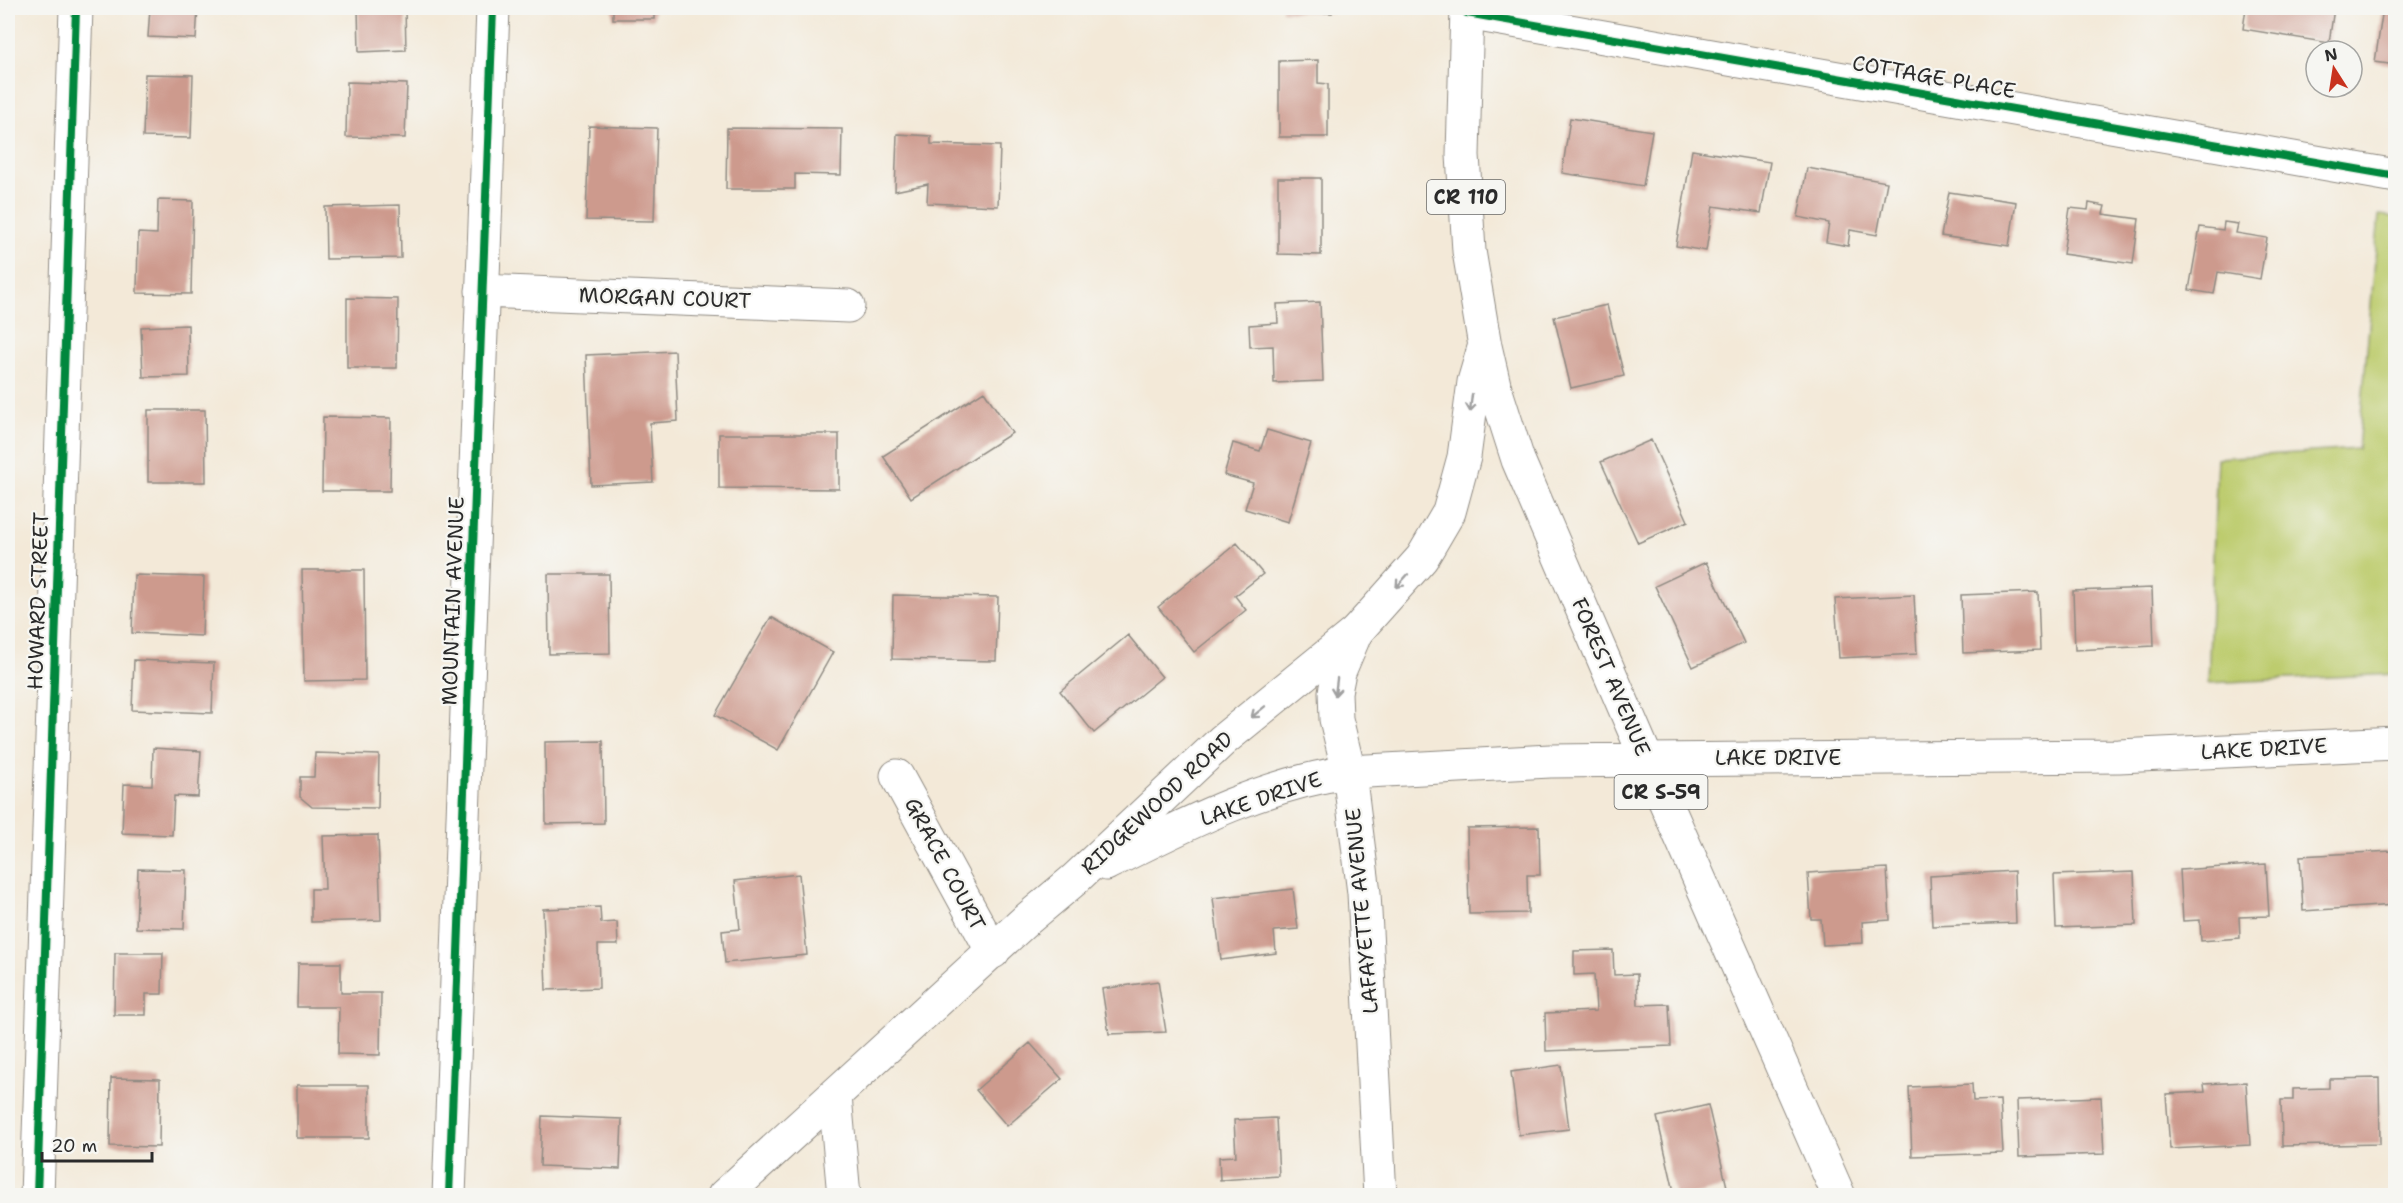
<svg xmlns="http://www.w3.org/2000/svg" width="2403" height="1203" viewBox="0 0 2403 1203" font-family="'Shantell Sans',sans-serif">
	<rect width="100%" height="100%" fill="#f6f6f2"/>
	<filter id="ink" filterUnits="userSpaceOnUse"><feTurbulence type="fractalNoise" baseFrequency=".0167" numOctaves="2"/><feDisplacementMap in="SourceGraphic" scale="12" xChannelSelector="R" yChannelSelector="G"/><feConvolveMatrix kernelMatrix="1 2 1 2 8 2 1 2 1" color-interpolation-filters="sRGB"/></filter>
	<filter id="wash" filterUnits="userSpaceOnUse"><feTurbulence type="fractalNoise" baseFrequency=".008" numOctaves="4" result="noise"/><feDisplacementMap in="SourceGraphic" scale="24" xChannelSelector="R" yChannelSelector="G"/><feGaussianBlur stdDeviation="1.35" result="paint"/><feColorMatrix in="noise" values="0 0 0 0 0 0 0 0 0 0 0 0 0 0 0 0 0 1.4 0 .05"/><feComposite in="paint" operator="in"/></filter>
	<g filter="url(#wash)">
		<rect width="100%" height="100%" fill="#f3e9d8"/>
		<path fill="#bdcc6e" stroke="#747c4c" stroke-width="1.5" d="M2379,215L2396,217L2395,674L2208,683L2217,458L2358,449Z"/>
		<g id="blocks">
			<path fill="#cd9a8d" d="M150,8H198L196,39L148,37Z
				M358,8H405L406,50L359,52Z
				M613,8H654V19H613Z
				M1282,8H1332V13L1282,11Z
				M2246,8H2334L2329,43L2243,29Z
				M2383,8L2396,10V65L2375,62Z
				M1318,60V83L1328,84V137H1279V61Z
				M145,74L193,75L191,138L143,137Z
				M347,82L407,84L405,138L346,137Z
				M1570,118L1652,131L1643,186L1562,173Z
				M589,126L657,128L654,221L586,220Z
				M727,128L842,129L841,175L795,174V189H726Z
				M897,134L931,136V144L1000,146L998,206L927,203L928,184L895,191Z
				M1692,150L1770,162L1761,213L1713,206L1706,251L1676,246Z
				M1807,168L1887,182L1877,235L1850,230L1848,246L1826,242L1829,223L1798,217Z
				M1278,178H1321V255L1278,254Z
				M1949,192L2016,202L2009,246L1941,236Z
				M158,200L193,201L191,294L137,293L138,233L157,234Z
				M2089,203L2105,206L2103,214L2139,219L2133,264L2063,254L2070,208L2088,210Z
				M400,205L401,258L326,259L325,207Z
				M2224,222L2238,224L2236,233L2267,238L2260,279L2218,272L2214,294L2189,290L2200,227L2223,230Z
				M347,298L398,299L397,368H347Z
				M1320,302L1323,381L1274,383L1273,346L1250,347L1249,325L1278,323L1277,304Z
				M1607,305L1624,376L1571,388L1554,317Z
				M188,325L189,376L143,377L141,327Z
				M675,351L678,421L650,423L653,482L591,485L586,355Z
				M984,391L1012,433L911,498L883,456Z
				M148,410H205L206,482H148Z
				M323,417L391,418L390,491H322Z
				M1267,430L1311,443L1288,522L1245,509L1253,483L1224,475L1233,443L1260,451Z
				M719,434H839V489L719,488Z
				M1651,440L1688,521L1638,543L1601,462Z
				M1237,543L1263,574L1235,596L1246,610L1194,652L1158,607Z
				M1706,562L1744,643L1693,667L1655,586Z
				M302,570H364L365,680L304,681Z
				M548,574H609L610,653L549,654Z
				M134,575L204,577L202,636L132,633Z
				M2152,588L2154,646L2075,650L2073,591Z
				M2038,592L2040,650L1963,653L1961,595Z
				M893,595L998,597L996,661L892,659Z
				M1914,595L1917,654L1839,658L1835,599Z
				M771,617L833,652L778,750L715,715Z
				M1128,635L1162,677L1094,733L1060,691Z
				M134,660L214,663L212,713L132,710Z
				M603,741L604,823L546,824L545,742Z
				M153,748L201,751L198,797L174,796L172,835L122,833L124,784L152,785Z
				M315,753L379,755L378,808L312,807L300,797V777H314Z
				M1539,827L1540,875H1527L1528,913L1469,914L1467,828Z
				M378,835L381,920L311,922V889H325L323,836Z
				M2392,851L2395,905L2303,911L2300,856Z
				M2266,864L2269,916L2239,917L2240,938L2201,941L2200,920L2183,921L2180,870Z
				M1887,868L1890,920L1862,922L1863,943L1823,945L1821,919H1811L1808,873Z
				M138,869L186,870L184,929L136,928Z
				M2014,871L2016,923L1932,926L1930,876Z
				M2134,872L2136,925L2056,928L2054,875Z
				M799,874L807,955L725,963L722,931L740,929L735,881Z
				M1293,889L1298,929L1274,931L1276,953L1221,960L1213,898Z
				M600,907L601,923L617,922L618,945H598L599,988L546,990L543,909Z
				M1613,950L1614,975L1637,974L1638,1005L1669,1004L1671,1046L1546,1051L1545,1013L1596,1011L1594,974L1574,975V951Z
				M115,953H163L162,994H146V1015H114Z
				M298,963H341V993H381L380,1055L338,1054L339,1007H297Z
				M1158,981L1166,1032L1109,1034L1102,989Z
				M1030,1043L1062,1079L1007,1126L976,1090Z
				M1561,1065L1569,1129L1519,1135L1511,1072Z
				M111,1078L160,1079L159,1147L110,1146Z
				M2379,1078L2380,1144L2282,1146L2281,1100H2293V1089L2329,1088V1079Z
				M2246,1082L2250,1145L2170,1149L2166,1094L2205,1092L2204,1084Z
				M1972,1084L1973,1101L2000,1100L2003,1153L1912,1156L1909,1087Z
				M297,1085H369V1138H297Z
				M2101,1097L2104,1154L2019,1157L2017,1100Z
				M1708,1105L1727,1187L1690,1196H1675L1657,1117Z
				M542,1116L622,1119L620,1169L540,1166Z
				M1276,1118L1279,1176L1220,1180L1219,1157L1236,1156L1234,1120Z"/>
		</g>
	</g>
	<g filter="url(#ink)">
		<use href="#blocks" fill-opacity="0" stroke="#8f8a82" stroke-width="1.5"/>
		<g fill="none" stroke-linecap="round" stroke-linejoin="round">
			<defs>
				<path id="minor" d="M1467,13L2396,176
					M482,291L848,306
					M1356,632L1339,672L1335,692L1336,719L1349,772L1364,893L1380,1196
					M1647,760L2119,756L2396,743
					M897,776L993,952
					M835,1096L844,1196
					M37,1196L76,8
					M449,1196L493,8"/>
				<path id="major" d="M1467,8L1463,155L1469,251L1485,346L1494,385L1518,460L1647,760L1839,1196
					M1106,864C1184,825 1262,784 1349,772L1550,761L1647,760
					M724,1196L1025,921L1074,880L1223,740L1356,632L1422,558L1449,512L1464,457L1474,382L1484,348"/>
			</defs>
			<use href="#minor" stroke="#8f8a82" stroke-width="35"/>
			<use href="#major" stroke="#8f8a82" stroke-width="35"/>
			<use href="#minor" stroke="#fff" stroke-width="33"/>
			<use href="#major" stroke="#fff" stroke-width="33"/>
			<defs>
				<path id="cycleway" d="M1467,13L2396,176
					M37,1196L76,8
					M449,1196L493,8"/>
			</defs>
			<use href="#cycleway" stroke="#f6f6f2" stroke-width="11"/>
			<use href="#cycleway" stroke="#00873e" stroke-width="8"/>
		</g>
		<defs><path id="oneway-shaft" d="M-6 0H5M1.5-3L5.5 0L1.5 3" fill="none" stroke-width="1.6" stroke-linecap="round" stroke-linejoin="round" transform="scale(1.5)"/></defs>
		<g stroke="#a0a0a0">
			<use href="#oneway-shaft" transform="translate(1471 403) rotate(97)"/>
			<use href="#oneway-shaft" transform="translate(1402 581) rotate(132)"/>
			<use href="#oneway-shaft" transform="translate(1336 687) rotate(97)"/>
			<use href="#oneway-shaft" transform="translate(1258 712) rotate(141)"/>
		</g>
	</g>
	<g text-anchor="middle" dominant-baseline="central" stroke-width="4.5" stroke-linejoin="round" paint-order="stroke">
		<g fill="#f6f6f2" stroke="#686867" stroke-width="1.5">
			<rect x="1427" y="180" width="78" height="34" rx="4.5"/>
			<rect x="1614.5" y="775" width="93" height="34" rx="4.5"/>
		</g>
		<g font-size="20" font-weight="bold" fill="#2b2b2b">
			<text x="1466" y="197">CR 110</text>
			<text x="1661" y="792">CR S-59</text>
		</g>
		<g font-size="21" fill="#2b2b2b" stroke="#f6f6f2">
			<text transform="translate(1934 77) rotate(10)">COTTAGE PLACE</text>
			<text transform="translate(665 298) rotate(2)">MORGAN COURT</text>
			<text transform="translate(38 601) rotate(-88)">HOWARD STREET</text>
			<text transform="translate(453 601) rotate(-88)">MOUNTAIN AVENUE</text>
			<text transform="translate(1611 677) rotate(67)">FOREST AVENUE</text>
			<text transform="translate(2264 749) rotate(-3)">LAKE DRIVE</text>
			<text x="1778" y="758">LAKE DRIVE</text>
			<text transform="translate(1261 799) rotate(-19)">LAKE DRIVE</text>
			<text transform="translate(1157 803) rotate(-43)">RIDGEWOOD ROAD</text>
			<text transform="translate(945 864) rotate(62)">GRACE COURT</text>
			<text transform="translate(1362 911) rotate(-95)">LAFAYETTE AVENUE</text>
		</g>
	</g>
	<rect width="2403" height="1203" fill="none" stroke="#f6f6f2" stroke-width="30"/>
	<g transform="translate(2334 69) rotate(348)"><circle r="28" fill="#f6f6f2" stroke="#a5a5a2" stroke-width="1.5"/>
	<path d="M0-4.5L10 22L0 15L-10 22Z" fill="#c8321e"/>
	<text y="-9" font-size="16" font-weight="bold" text-anchor="middle" fill="#2b2b2b">N</text>
	</g>
	<path d="M42 1152v9h110v-9" fill="none" stroke="#2b2b2b" stroke-width="3"/>
	<text x="51" y="1152" font-size="18" fill="#2b2b2b" stroke="#f6f6f2" stroke-width="4.5" paint-order="stroke">20 m</text>
</svg>
